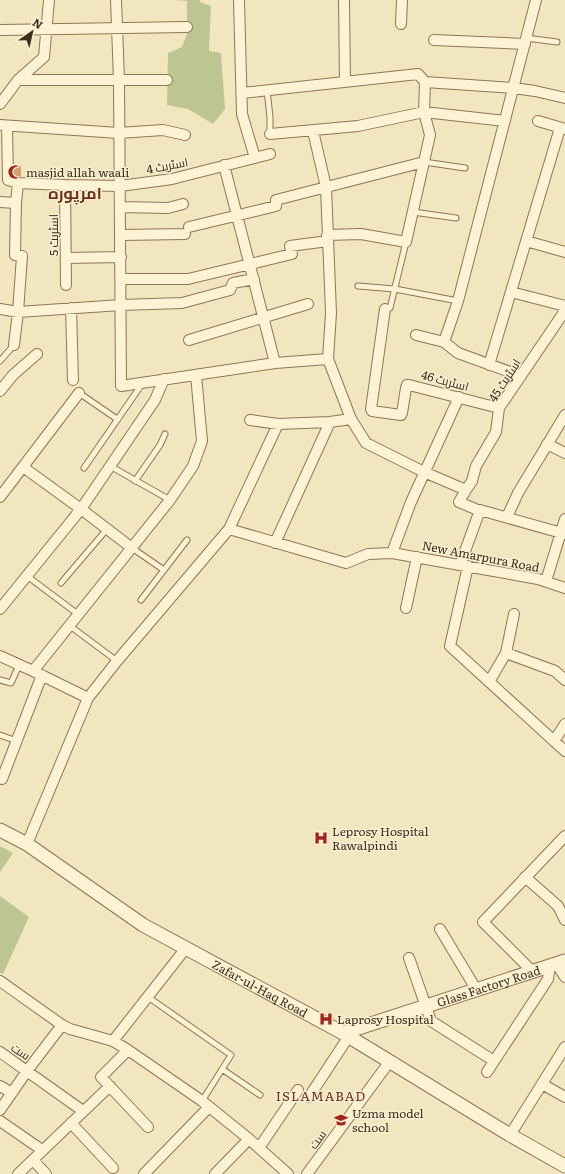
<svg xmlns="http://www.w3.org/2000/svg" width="565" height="1174" viewBox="0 0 565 1174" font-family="Literata,Cairo,serif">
	<rect width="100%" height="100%" fill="#f2e6c0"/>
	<path fill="#bdc693" d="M174,0H200V2L211,6L209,51L221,53L225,109L213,124L188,109L167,105L168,53L182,47L187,34V1Z
		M0,846L13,853L0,872Z
		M0,896L29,917L3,974L0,973Z"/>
	<path fill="#d5a072" d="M14,165L21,166V177L14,175Z"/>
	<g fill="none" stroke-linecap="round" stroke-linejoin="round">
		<defs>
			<path id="service" d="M526,38L557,42
				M267,90L270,117V134
				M424,162L465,168
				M413,212L456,218
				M358,286L395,289L458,301
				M390,308L406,242
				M0,361L14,345
				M79,393L117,419
				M110,466L170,500
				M84,468L142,384
				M135,481L160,445L165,434
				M132,548L164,570
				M27,576L79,615
				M61,583L107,529
				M141,600L187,540
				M70,626L117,661
				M0,680L11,683L19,665
				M0,735L17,741
				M148,997L231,1055L202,1101
				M222,1069L260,1095"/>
			<path id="minor" d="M116,0L119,80L121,386L275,363L328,359
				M239,0L242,114L255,158
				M344,0L345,82
				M401,24L402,0
				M0,30L187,27
				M434,40L525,44
				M18,80H167
				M242,93L418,74L425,82L514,88L535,91L565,98
				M0,104L18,80L44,57L49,0
				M538,121L565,129
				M0,125L119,133L163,130L185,135
				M7,126L8,180L18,183L65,185L120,186L172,179L270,154
				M313,131L326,187L331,313L328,359L351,419L366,443L424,472L466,490L459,502L480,511
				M270,134L358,126L424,112L505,121
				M224,165L275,363
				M65,185L66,285
				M0,202L16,203
				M120,207L168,208L183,204
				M189,227L276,206V200L424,162
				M121,235L185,234
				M327,235L361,234L406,242L430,135L424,112L425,82
				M526,241L565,252
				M66,258L121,257
				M121,279H188L292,254L290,246L328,241
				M511,292L565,306
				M71,308L73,380
				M0,309L18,312L121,305L182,303L230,290L233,283L254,279
				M385,309L371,409L372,411L401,415L402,413L406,388L407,385H409L499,408
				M416,335L444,342L458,353L521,376
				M189,340L308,304
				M444,342L458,301L536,0
				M14,345L18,312L22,256L15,255L16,203L18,183
				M489,365L560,128
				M0,391L13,375L37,354
				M250,420L278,424L330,422L351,419
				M547,444L565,453
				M23,467L81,509L132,548
				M466,490L472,481L476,466L496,432L499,408L562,315L565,309
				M0,497L79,393
				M507,517L518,493L565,415
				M229,529L278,424
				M275,543L330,422
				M392,553L411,502L459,397
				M460,565L480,510L565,534
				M468,566L450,646L554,741L565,724
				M546,581L565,519
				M406,608L417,557
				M0,609L81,509L155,400L164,379
				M506,653L555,671L565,680
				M0,656L33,671L88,698L27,844
				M33,671L170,500L193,466L202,441L196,375
				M489,682L506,653L514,614
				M88,698L117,661L229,529L346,563L368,554L392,553L538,579L565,588
				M554,741L565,751
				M0,778L2,779L42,675
				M525,877L558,906L565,920
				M440,929L476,989
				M409,958L431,1021L494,1061
				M556,963L565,977
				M532,971L483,922L565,836
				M0,981L62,1025L70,1029L113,1041L128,1050L202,1101L249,1139L288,1174
				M113,1041L186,948
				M128,1050L101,1077L148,1127
				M0,1052L83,1111
				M487,1072L548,979L550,965
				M542,1084L565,1097
				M0,1086L12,1093
				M309,1097L349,1036
				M0,1110L27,1071L62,1025
				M0,1121L42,1150
				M71,1123L113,1168
				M510,1135L565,1047
				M259,1148L298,1090
				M33,1160L46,1174
				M18,1174L110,1086
				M144,1174L209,1107
				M215,1174L249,1139
				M307,1174L390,1061"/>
			<g id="tertiary">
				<path id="s1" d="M0,830L27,844L143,925L343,1033L510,1135L565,1166"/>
				<path id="s2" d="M343,1033L565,961"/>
			</g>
		</defs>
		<use href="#service" stroke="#8e7656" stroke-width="7"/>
		<use href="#minor" stroke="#8e7656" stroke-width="12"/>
		<use href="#tertiary" stroke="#8e7656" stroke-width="15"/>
		<use href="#service" stroke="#fcf2d4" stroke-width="5"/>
		<use href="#minor" stroke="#fcf2d4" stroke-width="10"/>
		<use href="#tertiary" stroke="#fcf2d4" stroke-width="13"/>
	</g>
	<defs>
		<symbol id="mosque-bare" viewBox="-9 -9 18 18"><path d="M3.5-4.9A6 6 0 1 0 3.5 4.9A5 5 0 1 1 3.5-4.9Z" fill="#a32520" stroke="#f9efd1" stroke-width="2.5" paint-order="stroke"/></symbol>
		<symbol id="hospital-bare" viewBox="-9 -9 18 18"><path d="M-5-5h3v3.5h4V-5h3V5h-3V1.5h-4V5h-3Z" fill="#a32520" stroke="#f9efd1" stroke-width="2.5" paint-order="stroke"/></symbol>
		<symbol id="school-bare" viewBox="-9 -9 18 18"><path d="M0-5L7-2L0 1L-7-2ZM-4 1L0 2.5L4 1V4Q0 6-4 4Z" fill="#a32520" stroke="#f9efd1" stroke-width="2.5" paint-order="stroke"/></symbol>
	</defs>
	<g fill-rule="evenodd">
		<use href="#mosque-bare" x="5" y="162" width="20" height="20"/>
		<use href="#hospital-bare" x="311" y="828" width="20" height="20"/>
		<use href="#hospital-bare" x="316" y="1009" width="20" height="20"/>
		<use href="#school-bare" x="331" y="1110" width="20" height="20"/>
	</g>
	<g text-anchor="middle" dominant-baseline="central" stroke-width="3" stroke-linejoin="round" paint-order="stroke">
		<g font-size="12" fill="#3c2d1c" stroke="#f9efd1">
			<text transform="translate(167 165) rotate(-11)">اسٹریٹ 4</text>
			<text transform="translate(53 235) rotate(-90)">اسٹریٹ 5</text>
			<text transform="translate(445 380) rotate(15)">اسٹریٹ 46</text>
			<text transform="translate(504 380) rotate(-57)">اسٹریٹ 45</text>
			<text transform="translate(481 556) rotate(11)">New Amarpura Road</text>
			<text stroke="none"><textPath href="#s2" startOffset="153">Glass Factory Road</textPath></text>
			<text stroke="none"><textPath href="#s1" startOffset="305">Zafar-ul-Haq Road</textPath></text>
			<text transform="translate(21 1051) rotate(34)">ست</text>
			<text transform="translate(317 1139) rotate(-54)">ست</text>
		</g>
		<g font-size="12" fill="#3c2d1c" stroke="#f9efd1" text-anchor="start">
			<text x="26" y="172">masjid allah waali</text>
			<text x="332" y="831">Leprosy Hospital<tspan x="332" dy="14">Rawalpindi</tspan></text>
			<text x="337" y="1019">Laprosy Hospital</text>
			<text x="352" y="1113">Uzma model<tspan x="352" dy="14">school</tspan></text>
		</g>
		<g font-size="13" letter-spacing="1" fill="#6d2d17" stroke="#f9efd1">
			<text x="321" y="1095">ISLAMABAD</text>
		</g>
		<g font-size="16" font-weight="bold" fill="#6d2d17" stroke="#f9efd1">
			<text x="75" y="192">امرپورہ</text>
		</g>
	</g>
	<g transform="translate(32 32) rotate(34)" stroke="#f9efd1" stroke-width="3" paint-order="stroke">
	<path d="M0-3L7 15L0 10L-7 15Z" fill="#3c2d1c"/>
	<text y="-6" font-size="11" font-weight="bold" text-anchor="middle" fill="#3c2d1c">N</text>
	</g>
</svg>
